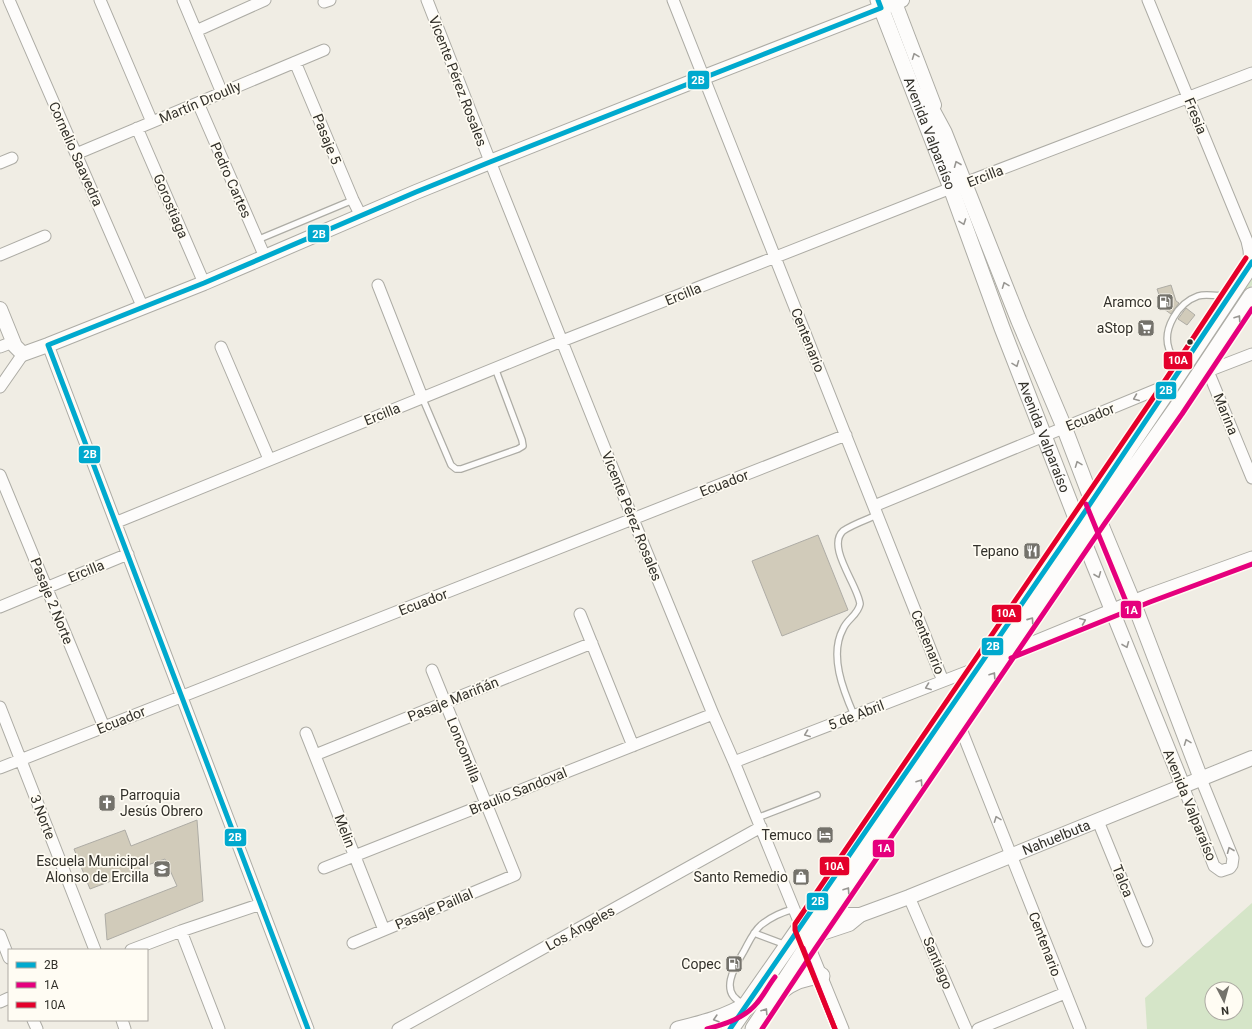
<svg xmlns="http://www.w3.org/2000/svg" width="1252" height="1029" viewBox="0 0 1252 1029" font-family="Roboto,sans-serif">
	<rect width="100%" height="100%" fill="#f0ede4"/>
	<path fill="#d5e5c8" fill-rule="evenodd" d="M1252,272V285L1107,499L1105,493Z
		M1252,903V1029H1147L1145,998ZM1212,989H1236V1013H1212Z"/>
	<path fill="#d1cbba" stroke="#aeaca5" d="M1171,285L1176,301L1179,303L1171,314L1164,309L1157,289Z
		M1186,308L1195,315L1187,325L1178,319Z
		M818,535L848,610L782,636L752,561Z
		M197,820L203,901L107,940L105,914L177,886L165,859L139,868L140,870L90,889L74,849L125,830L131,846Z"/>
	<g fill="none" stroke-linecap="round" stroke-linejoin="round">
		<defs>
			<path id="service" d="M257,240L353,200
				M1180,367C1177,360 1171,356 1169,349C1162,329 1178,303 1198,296C1207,293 1216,297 1226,295
				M422,397L451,465L456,469H461L518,449L523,446L522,440L495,368
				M854,715C843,690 829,655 843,629C847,619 858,615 860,604C858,585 826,547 843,531C851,525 868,519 877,515
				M757,818L817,795
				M754,933L786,945
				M743,1003C718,993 735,966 744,951C749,942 753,932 761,925C771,917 782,912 794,909"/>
			<path id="minor" d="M9,0L143,308
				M100,0L152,122
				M183,0L222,93
				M427,0L497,179L633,519L713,714L734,762L843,1029
				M673,0L943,681
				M1148,0L1247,241L1249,250L1250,265
				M324,2L330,0
				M196,31L265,0
				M295,62L353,200L361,216
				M198,103L265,257
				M137,128L204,283
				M76,154L324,50
				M0,163L12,158
				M0,255L45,236
				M378,285L422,397
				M48,345L308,1029
				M0,347L13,342
				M221,347L269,459
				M1208,371L1252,478
				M1208,371L1252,354
				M0,387L23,354
				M0,475L104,727
				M874,506L1170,384
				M117,522L562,341L941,192L1252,73
				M0,607L128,554
				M580,614L633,746
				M1011,651L1147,595L1252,557
				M0,707L95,950
				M959,724L1080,1029
				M306,733L384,930
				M315,755L592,643
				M734,762L977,668
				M0,768L846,435
				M1183,786L1214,866L1221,871L1230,868L1232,865L1233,858L1201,779
				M1098,821L1147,941
				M324,868L713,714
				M909,897L966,1029
				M181,931L219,1029
				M0,935L9,958
				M353,943L515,875L432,670
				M131,950L181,931L261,904
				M0,1002L9,998
				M33,1020L37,1029
				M122,1020L125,1029
				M398,1029L761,827
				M978,1029L1065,993"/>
			<g id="tertiary">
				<path d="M895,3L934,105"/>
				<path d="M0,309L15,346L23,354L48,345L204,283L416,192L490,162L704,77L902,0"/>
				<path d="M1099,519L1133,601L1201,779"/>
				<path d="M1084,541L1183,786"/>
				<path id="s1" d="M834,908L845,915H860L909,897L1252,758"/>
				<path d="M816,935L849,924L860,915"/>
			</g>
			<g id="secondary">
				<path id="s2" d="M878,0L951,188L1002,328L1081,531"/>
				<path d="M924,95L944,132L1019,321L1064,427L1096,511"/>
				<path d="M678,1029C703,1023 726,1017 747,1004"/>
			</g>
			<path id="primary" d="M780,991C792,981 806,976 821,976
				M730,1029L801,927L1078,522L1172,383L1252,262
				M754,1029L809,945L1099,519L1176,410L1252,296"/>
		</defs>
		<use href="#service" stroke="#adaca5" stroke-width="8"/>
		<use href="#minor" stroke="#adaca5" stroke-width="13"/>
		<use href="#tertiary" stroke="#adaca5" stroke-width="16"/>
		<use href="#secondary" stroke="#adaca5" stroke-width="17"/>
		<use href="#primary" stroke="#adaca5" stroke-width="19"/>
		<use href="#service" stroke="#fdfcfb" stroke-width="5.5"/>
		<use href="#minor" stroke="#fdfcfb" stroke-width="11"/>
		<use href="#tertiary" stroke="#fdfcfb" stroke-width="14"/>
		<use href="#secondary" stroke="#fdfcfb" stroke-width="15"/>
		<use href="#primary" stroke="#fdfcfb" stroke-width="17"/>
		<defs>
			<path id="bus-1" d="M308,1029L48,345L204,283L416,192L490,162L881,8L878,0
				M730,1029L1078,522L1252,262"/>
			<path id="bus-2" d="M1086,504L1127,604
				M1011,658L1150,602L1252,564
				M803,948L835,1029
				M707,1029C725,1024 745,1018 757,1003C764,995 768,986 775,977
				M762,1029L815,949L1105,523L1182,414L1252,309"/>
			<path id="bus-3" d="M835,1029L795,930V924L1166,379L1246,258"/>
		</defs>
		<use href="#bus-1" stroke="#fffcf3" stroke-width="8"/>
		<use href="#bus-2" stroke="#fffcf3" stroke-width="8"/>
		<use href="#bus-3" stroke="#fffcf3" stroke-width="8"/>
		<use href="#bus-1" stroke="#00a9ce" stroke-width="5"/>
		<use href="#bus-2" stroke="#e5007d" stroke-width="5"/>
		<use href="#bus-3" stroke="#e4002b" stroke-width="5"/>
	</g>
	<defs><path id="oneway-chevron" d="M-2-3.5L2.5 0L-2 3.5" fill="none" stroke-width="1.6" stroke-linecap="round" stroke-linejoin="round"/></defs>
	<g stroke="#989692">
		<use href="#oneway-chevron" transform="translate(915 56) rotate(-111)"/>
		<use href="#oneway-chevron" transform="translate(957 164) rotate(-112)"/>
		<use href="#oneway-chevron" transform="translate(963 222) rotate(70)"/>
		<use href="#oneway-chevron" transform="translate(1005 285) rotate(-111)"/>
		<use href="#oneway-chevron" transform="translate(1238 318) rotate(-56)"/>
		<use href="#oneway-chevron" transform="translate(1016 364) rotate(69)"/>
		<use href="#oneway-chevron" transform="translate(1136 398) rotate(158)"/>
		<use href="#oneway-chevron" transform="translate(1078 464) rotate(-111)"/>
		<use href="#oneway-chevron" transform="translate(1098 575) rotate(68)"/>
		<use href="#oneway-chevron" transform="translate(1031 620) rotate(-55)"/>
		<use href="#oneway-chevron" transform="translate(1083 621) rotate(-22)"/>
		<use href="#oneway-chevron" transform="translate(1126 645) rotate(68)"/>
		<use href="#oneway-chevron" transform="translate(993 675) rotate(-56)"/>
		<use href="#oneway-chevron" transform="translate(928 687) rotate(159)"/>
		<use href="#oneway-chevron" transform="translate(807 734) rotate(159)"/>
		<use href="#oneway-chevron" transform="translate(1187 742) rotate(-111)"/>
		<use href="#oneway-chevron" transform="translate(920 782) rotate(-56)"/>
		<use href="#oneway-chevron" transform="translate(997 819) rotate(-111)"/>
		<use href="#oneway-chevron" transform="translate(1230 850) rotate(-112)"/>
		<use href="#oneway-chevron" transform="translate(847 890) rotate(-56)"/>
		<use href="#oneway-chevron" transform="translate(765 1011) rotate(-57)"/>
		<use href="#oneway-chevron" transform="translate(716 1019) rotate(163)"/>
	</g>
	<defs>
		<symbol id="fuel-square" viewBox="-11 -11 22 22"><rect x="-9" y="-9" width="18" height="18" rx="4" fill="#74726b" stroke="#fffcf3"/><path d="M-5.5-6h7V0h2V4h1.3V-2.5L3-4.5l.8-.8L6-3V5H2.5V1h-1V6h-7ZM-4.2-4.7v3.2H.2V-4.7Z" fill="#fff"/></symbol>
		<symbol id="supermarket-square" viewBox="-11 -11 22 22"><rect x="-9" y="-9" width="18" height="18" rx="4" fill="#74726b" stroke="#fffcf3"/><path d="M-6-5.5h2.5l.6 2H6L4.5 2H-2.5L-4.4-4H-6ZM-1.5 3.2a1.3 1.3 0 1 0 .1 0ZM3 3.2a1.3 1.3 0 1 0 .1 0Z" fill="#fff"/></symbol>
		<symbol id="restaurant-square" viewBox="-11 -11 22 22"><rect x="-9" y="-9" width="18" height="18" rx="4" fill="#74726b" stroke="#fffcf3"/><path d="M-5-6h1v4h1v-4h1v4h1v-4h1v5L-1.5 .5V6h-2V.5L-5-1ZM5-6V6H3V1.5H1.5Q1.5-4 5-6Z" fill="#fff"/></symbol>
		<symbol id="church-square" viewBox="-11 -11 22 22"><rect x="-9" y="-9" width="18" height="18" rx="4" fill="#74726b" stroke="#fffcf3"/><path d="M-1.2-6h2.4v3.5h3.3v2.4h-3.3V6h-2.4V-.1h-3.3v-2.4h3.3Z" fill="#fff"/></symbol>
		<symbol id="hotel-square" viewBox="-11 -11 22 22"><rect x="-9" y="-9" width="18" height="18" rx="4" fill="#74726b" stroke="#fffcf3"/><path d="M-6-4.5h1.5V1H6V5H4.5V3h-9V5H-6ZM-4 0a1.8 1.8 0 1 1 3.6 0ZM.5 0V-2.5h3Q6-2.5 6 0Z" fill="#fff"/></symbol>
		<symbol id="school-square" viewBox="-11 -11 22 22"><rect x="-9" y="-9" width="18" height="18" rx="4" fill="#74726b" stroke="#fffcf3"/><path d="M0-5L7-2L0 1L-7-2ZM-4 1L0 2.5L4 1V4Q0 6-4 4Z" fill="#fff"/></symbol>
		<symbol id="shop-square" viewBox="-11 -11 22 22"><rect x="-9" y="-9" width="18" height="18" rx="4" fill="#74726b" stroke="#fffcf3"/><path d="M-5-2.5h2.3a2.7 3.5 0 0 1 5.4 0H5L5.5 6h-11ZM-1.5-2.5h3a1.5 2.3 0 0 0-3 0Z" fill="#fff"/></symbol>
	</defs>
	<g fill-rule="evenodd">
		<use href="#fuel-square" x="1155" y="292" width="20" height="20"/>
		<use href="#supermarket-square" x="1136" y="318" width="20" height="20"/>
		<use href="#restaurant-square" x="1022" y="541" width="20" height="20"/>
		<use href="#church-square" x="97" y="793" width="20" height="20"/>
		<use href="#hotel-square" x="815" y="825" width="20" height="20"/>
		<use href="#school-square" x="152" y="859" width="20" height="20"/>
		<use href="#shop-square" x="791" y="867" width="20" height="20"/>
		<use href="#fuel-square" x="724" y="954" width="20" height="20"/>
	</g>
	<circle fill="#32302a" stroke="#fffcf3" stroke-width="1.5" cx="1190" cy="342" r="3.5"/>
	<g text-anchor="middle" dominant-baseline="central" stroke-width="3.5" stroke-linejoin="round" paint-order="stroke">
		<g font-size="14" fill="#32302a" stroke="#fffcf3">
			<text transform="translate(458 81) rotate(69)">Vicente Pérez Rosales</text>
			<text transform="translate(200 102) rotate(-23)">Martín Droully</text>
			<text transform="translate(1196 116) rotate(68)">Fresia</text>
			<text stroke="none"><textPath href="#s2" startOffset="143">Avenida Valparaíso</textPath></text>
			<text transform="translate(327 139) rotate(68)">Pasaje 5</text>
			<text transform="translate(76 154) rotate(66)">Cornelio Saavedra</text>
			<text transform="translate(985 176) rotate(-21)">Ercilla</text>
			<text transform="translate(231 180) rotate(66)">Pedro Cartes</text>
			<text transform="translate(171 206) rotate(67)">Gorostiaga</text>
			<text transform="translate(683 294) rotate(-22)">Ercilla</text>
			<text transform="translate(808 340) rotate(68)">Centenario</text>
			<text transform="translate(382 414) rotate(-22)">Ercilla</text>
			<text transform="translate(1226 414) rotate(68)">Marina</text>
			<text transform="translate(1090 417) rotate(-22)">Ecuador</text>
			<text stroke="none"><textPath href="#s2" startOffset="467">Avenida Valparaíso</textPath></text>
			<text transform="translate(724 483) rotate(-21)">Ecuador</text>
			<text transform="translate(632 516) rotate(68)">Vicente Pérez Rosales</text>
			<text transform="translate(86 571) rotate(-22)">Ercilla</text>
			<text transform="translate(52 601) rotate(68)">Pasaje 2 Norte</text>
			<text transform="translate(423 602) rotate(-21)">Ecuador</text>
			<text transform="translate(928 642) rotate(68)">Centenario</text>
			<text transform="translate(453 699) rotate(-22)">Pasaje Mariñán</text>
			<text transform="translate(856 715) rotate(-21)">5 de Abril</text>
			<text transform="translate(121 720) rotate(-22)">Ecuador</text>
			<text transform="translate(464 750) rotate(68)">Loncomilla</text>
			<text transform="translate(518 791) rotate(-22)">Braulio Sandoval</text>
			<text transform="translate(1190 805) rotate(68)">Avenida Valparaíso</text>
			<text transform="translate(43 817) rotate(69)">3 Norte</text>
			<text transform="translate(345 831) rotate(69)">Melin</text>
			<text stroke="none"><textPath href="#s1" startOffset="239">Nahuelbuta</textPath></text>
			<text transform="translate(1123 881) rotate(68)">Talca</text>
			<text transform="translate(434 909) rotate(-23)">Pasaje Paillal</text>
			<text transform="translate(580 928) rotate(-29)">Los Ángeles</text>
			<text transform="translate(1045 944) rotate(69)">Centenario</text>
			<text transform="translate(938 963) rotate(67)">Santiago</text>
		</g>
		<g font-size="14" fill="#32302a" stroke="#fffcf3" text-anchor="end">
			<text x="1152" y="302">Aramco</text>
			<text x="1133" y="328">aStop</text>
			<text x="1019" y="551">Tepano</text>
			<text x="120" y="795" text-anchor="start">Parroquia<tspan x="120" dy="16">Jesús Obrero</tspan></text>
			<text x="812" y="835">Temuco</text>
			<text x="149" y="861">Escuela Municipal<tspan x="149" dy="16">Alonso de Ercilla</tspan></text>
			<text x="788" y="877">Santo Remedio</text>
			<text x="721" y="964">Copec</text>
		</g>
	</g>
	<g stroke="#fffcf3" stroke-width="1.5">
		<rect x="687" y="70" width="23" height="20" rx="4" fill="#00a9ce"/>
		<rect x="307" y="224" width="23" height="19" rx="4" fill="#00a9ce"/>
		<rect x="1163" y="351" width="30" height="19" rx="4" fill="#e4002b"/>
		<rect x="1155" y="381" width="22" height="19" rx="4" fill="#00a9ce"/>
		<rect x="78" y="445" width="23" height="19" rx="4" fill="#00a9ce"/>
		<rect x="1120" y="600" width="22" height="19" rx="4" fill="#e5007d"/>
		<rect x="991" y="604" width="31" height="19" rx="4" fill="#e4002b"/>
		<rect x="981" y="637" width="23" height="19" rx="4" fill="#00a9ce"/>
		<rect x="224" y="828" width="23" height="19" rx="4" fill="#00a9ce"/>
		<rect x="872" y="839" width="23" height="19" rx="4" fill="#e5007d"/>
		<rect x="819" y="856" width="31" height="20" rx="4" fill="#e4002b"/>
		<rect x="806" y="892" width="23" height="19" rx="4" fill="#00a9ce"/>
	</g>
	<g font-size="11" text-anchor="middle" font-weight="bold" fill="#fff">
		<text x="698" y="84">2B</text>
		<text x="319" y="238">2B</text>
		<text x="1178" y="364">10A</text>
		<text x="1166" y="394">2B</text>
		<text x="90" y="458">2B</text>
		<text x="1131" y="614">1A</text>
		<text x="1006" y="617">10A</text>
		<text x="993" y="650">2B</text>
		<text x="235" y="841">2B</text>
		<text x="884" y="852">1A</text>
		<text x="834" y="870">10A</text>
		<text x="818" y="905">2B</text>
	</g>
	<rect x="8" y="949" width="140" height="72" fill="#fffcf3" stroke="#adaaa3"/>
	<rect x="16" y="962" width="20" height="6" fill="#00a9ce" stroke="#adaaa3"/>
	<text x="44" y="969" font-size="12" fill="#32302a">2B</text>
	<rect x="16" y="982" width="20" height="6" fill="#e5007d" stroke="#adaaa3"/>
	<text x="44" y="989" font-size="12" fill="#32302a">1A</text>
	<rect x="16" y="1002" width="20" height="6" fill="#e4002b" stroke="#adaaa3"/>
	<text x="44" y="1009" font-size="12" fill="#32302a">10A</text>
	<g transform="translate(1224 1001) rotate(174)"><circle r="19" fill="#fffcf3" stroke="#adaaa3"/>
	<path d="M0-3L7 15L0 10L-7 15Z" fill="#74726b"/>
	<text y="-6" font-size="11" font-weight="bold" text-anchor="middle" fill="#32302a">N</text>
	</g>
</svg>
